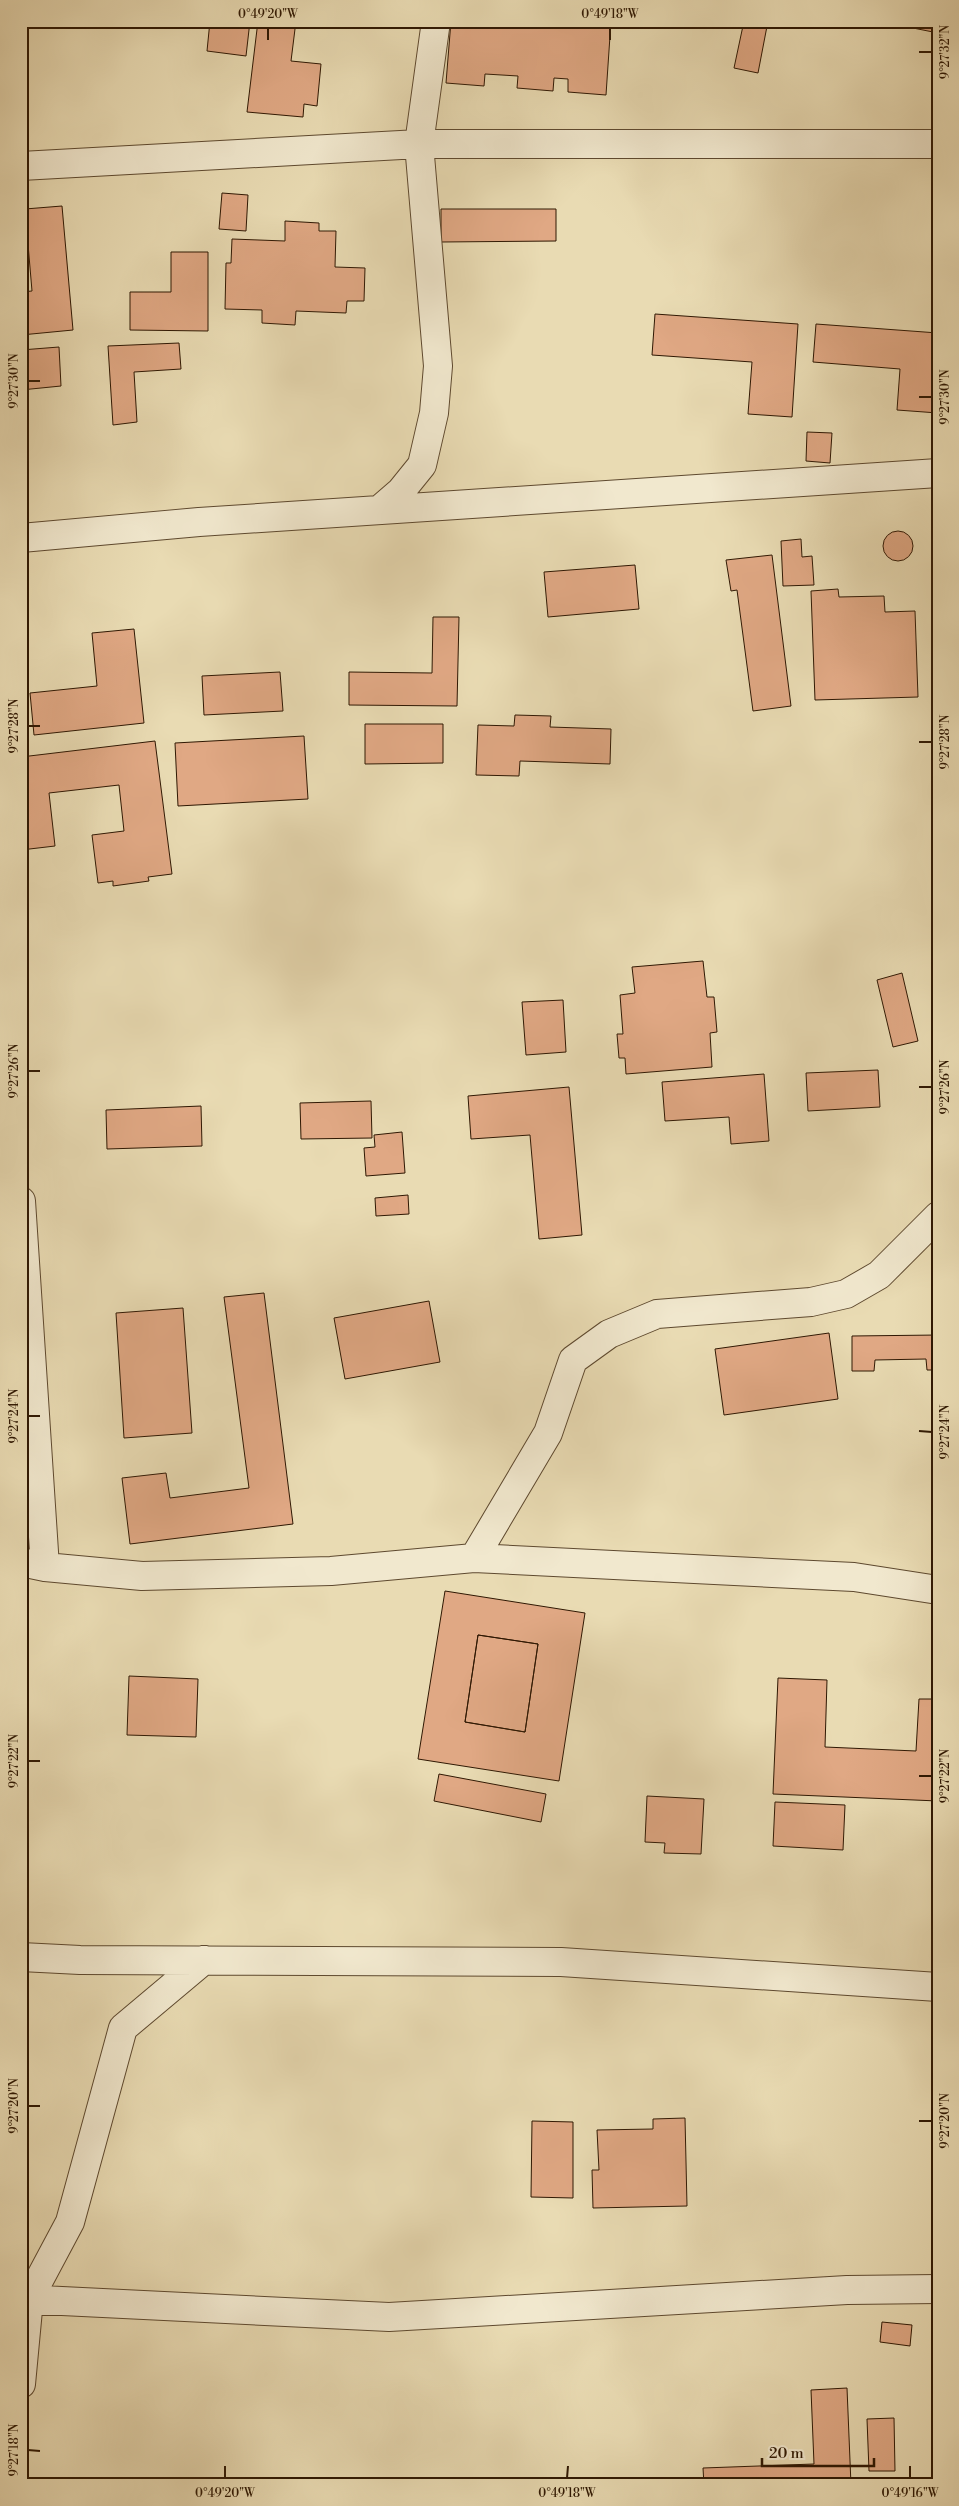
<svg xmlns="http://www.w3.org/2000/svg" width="959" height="2506" viewBox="0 0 959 2506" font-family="'Libre Bodoni',serif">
	<rect width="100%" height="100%" fill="#e9dbb3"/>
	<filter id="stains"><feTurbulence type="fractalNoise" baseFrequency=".004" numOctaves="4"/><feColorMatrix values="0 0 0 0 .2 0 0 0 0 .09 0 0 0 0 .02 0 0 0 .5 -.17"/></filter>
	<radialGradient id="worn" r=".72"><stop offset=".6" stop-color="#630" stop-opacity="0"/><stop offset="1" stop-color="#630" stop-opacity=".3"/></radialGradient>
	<path fill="#e0a884" stroke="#2f1803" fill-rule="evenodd" d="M210,21H250L246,56L207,51Z
		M258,21H296L291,61L321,64L317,106L304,104L303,117L247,112Z
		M451,21H611L606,95L568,92V79L554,78L553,91L517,88L518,76L485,74L484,86L446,83Z
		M744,21H768L758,73L734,68Z
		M915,21H938V33L913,28Z
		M222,193L248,195L246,231L219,229Z
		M62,206L73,330L21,335V292L32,291L25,209Z
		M441,209H556V241L441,242Z
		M285,221L319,223V231H336L335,267L365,268L364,301H347L346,313L296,311L295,325L262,323V310L225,309L226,263H231L232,239L285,241Z
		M171,252H208V331L130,330V292H171Z
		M655,314L798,324L792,417L748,414L752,362L652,355Z
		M816,324L938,333V413L897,410L900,369L813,362Z
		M179,343L181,369L134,372L137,422L113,425L108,346Z
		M59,347L61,386L21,390V350Z
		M807,432L832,433L830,463L806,461Z
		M883 546a15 15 0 1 1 30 0a15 15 0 1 1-30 0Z
		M801,539L802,557L812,556L814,585L783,586L781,541Z
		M772,555L791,706L753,711L737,590L731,591L726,560Z
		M635,565L639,609L548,617L544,572Z
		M838,589L839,597L884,596L885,612L915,611L918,697L815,700L811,591Z
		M433,617H459L457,706L349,705V672L432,673Z
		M134,629L144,723L34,735L30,693L97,686L92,633Z
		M280,672L283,711L204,715L202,676Z
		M515,715L551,716L550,727L611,729L610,764L520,761L519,776L476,775L478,725L514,726Z
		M365,724H443V763L365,764Z
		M304,736L308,799L178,806L175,743Z
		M155,741L172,874L148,877L149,881L113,886V881L98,883L92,835L124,831L119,785L49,793L55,846L21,850V757Z
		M703,961L707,997H714L717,1032L710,1033L712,1067L626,1074L625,1058H619L617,1034H623L620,995L635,993L632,967Z
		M902,973L918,1041L893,1047L877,980Z
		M563,1000L566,1052L526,1055L522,1002Z
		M878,1070L880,1107L808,1111L806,1073Z
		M764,1074L769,1141L731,1144L729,1117L665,1121L662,1082Z
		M569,1087L582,1235L539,1239L530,1135L471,1139L468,1096Z
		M371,1101L372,1138L301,1139L300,1103Z
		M201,1106L202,1146L107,1149L106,1110Z
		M402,1132L405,1173L366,1176L364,1148L375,1147L374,1135Z
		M408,1195L409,1214L376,1216L375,1198Z
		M264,1293L293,1524L130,1544L122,1478L166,1473L170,1498L249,1488L224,1297Z
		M429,1301L440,1362L345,1379L334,1318Z
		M183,1308L192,1433L124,1438L116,1313Z
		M829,1333L838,1399L724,1415L715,1349Z
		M938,1335V1370H927L926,1359L875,1360L874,1371H852V1336Z
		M445,1591L585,1613L559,1781L418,1759ZM478,1635L538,1644L525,1732L465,1722Z
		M478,1635L538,1644L525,1732L465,1722Z
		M129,1676L198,1679L196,1737L127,1735Z
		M778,1678L827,1680L825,1747L916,1751L919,1699H938V1801L773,1794Z
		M439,1774L546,1794L541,1822L434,1801Z
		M647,1796L704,1799L701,1854L664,1853L665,1843L645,1842Z
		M775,1802L845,1805L843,1850L773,1846Z
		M685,2118L687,2206L593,2208L592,2170H599L597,2130L653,2129V2119Z
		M532,2121L573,2122V2198L531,2197Z
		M882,2322L912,2325L910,2346L880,2342Z
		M847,2388L851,2485H704L703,2468L814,2464L811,2390Z
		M894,2418L895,2471H869L867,2419Z"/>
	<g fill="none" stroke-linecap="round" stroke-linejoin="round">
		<defs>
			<path id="minor" d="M21,166L419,144H938
				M379,510L401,491L422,465L434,413L438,366L419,144L436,21
				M21,538L199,522L938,473
				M21,1201L45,1567
				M474,1558L548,1433L573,1360L609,1334L657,1314L811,1302L846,1294L879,1275L938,1216
				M21,1562L45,1567L142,1576L331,1571L474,1558L854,1577L938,1590
				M21,1957L80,1960L561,1962L938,1987
				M21,2299L389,2317L847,2290L938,2289
				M21,2384L29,2299L70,2222L123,2028L204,1960"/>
		</defs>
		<use href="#minor" stroke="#5e492f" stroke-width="30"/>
		<use href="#minor" stroke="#f1e8ce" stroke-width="28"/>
	</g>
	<path fill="none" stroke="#2f1803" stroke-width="2" d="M268,40V28M610,40V28M919,52H932M28,381H40M919,397H932M28,726H40M919,742H932M28,1071H40M919,1087H932M28,1416H40M919,1431L932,1432M28,1761H40M919,1776H932M28,2106H40M919,2121H932M28,2450L40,2451M225,2478V2466M567,2478L568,2466M910,2478V2466"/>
	<rect width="959" height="2506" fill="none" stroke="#e9dbb3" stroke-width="55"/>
	<path d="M762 2458v8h112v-8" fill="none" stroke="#2f1803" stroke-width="2.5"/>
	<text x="769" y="2458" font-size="15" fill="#2f1803" stroke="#f1e8ce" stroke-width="4" paint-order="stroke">20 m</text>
	<rect x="28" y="28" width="904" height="2450" fill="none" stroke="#2f1803" stroke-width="2"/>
	<g font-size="12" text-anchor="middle" fill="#2f1803">
		<text x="268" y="18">0°49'20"W</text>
		<text x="610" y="18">0°49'18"W</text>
		<text transform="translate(945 52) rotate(-90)" y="4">9°27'32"N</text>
		<text transform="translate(14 381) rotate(-90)" y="4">9°27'30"N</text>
		<text transform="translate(945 397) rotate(-90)" y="4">9°27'30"N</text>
		<text transform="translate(14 726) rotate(-90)" y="4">9°27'28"N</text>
		<text transform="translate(945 742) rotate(-90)" y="4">9°27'28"N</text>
		<text transform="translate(14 1071) rotate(-90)" y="4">9°27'26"N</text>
		<text transform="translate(945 1087) rotate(-90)" y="4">9°27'26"N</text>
		<text transform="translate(14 1416) rotate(-90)" y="4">9°27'24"N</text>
		<text transform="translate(945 1432) rotate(-90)" y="4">9°27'24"N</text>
		<text transform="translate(14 1761) rotate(-90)" y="4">9°27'22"N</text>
		<text transform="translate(945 1776) rotate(-90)" y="4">9°27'22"N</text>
		<text transform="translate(14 2106) rotate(-90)" y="4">9°27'20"N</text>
		<text transform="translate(945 2121) rotate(-90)" y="4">9°27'20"N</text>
		<text transform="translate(14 2450) rotate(-90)" y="4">9°27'18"N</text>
		<text x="225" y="2497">0°49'20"W</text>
		<text x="567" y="2497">0°49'18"W</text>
		<text x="910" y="2497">0°49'16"W</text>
	</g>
	<rect width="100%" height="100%" filter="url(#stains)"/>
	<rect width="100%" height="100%" fill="url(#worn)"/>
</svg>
